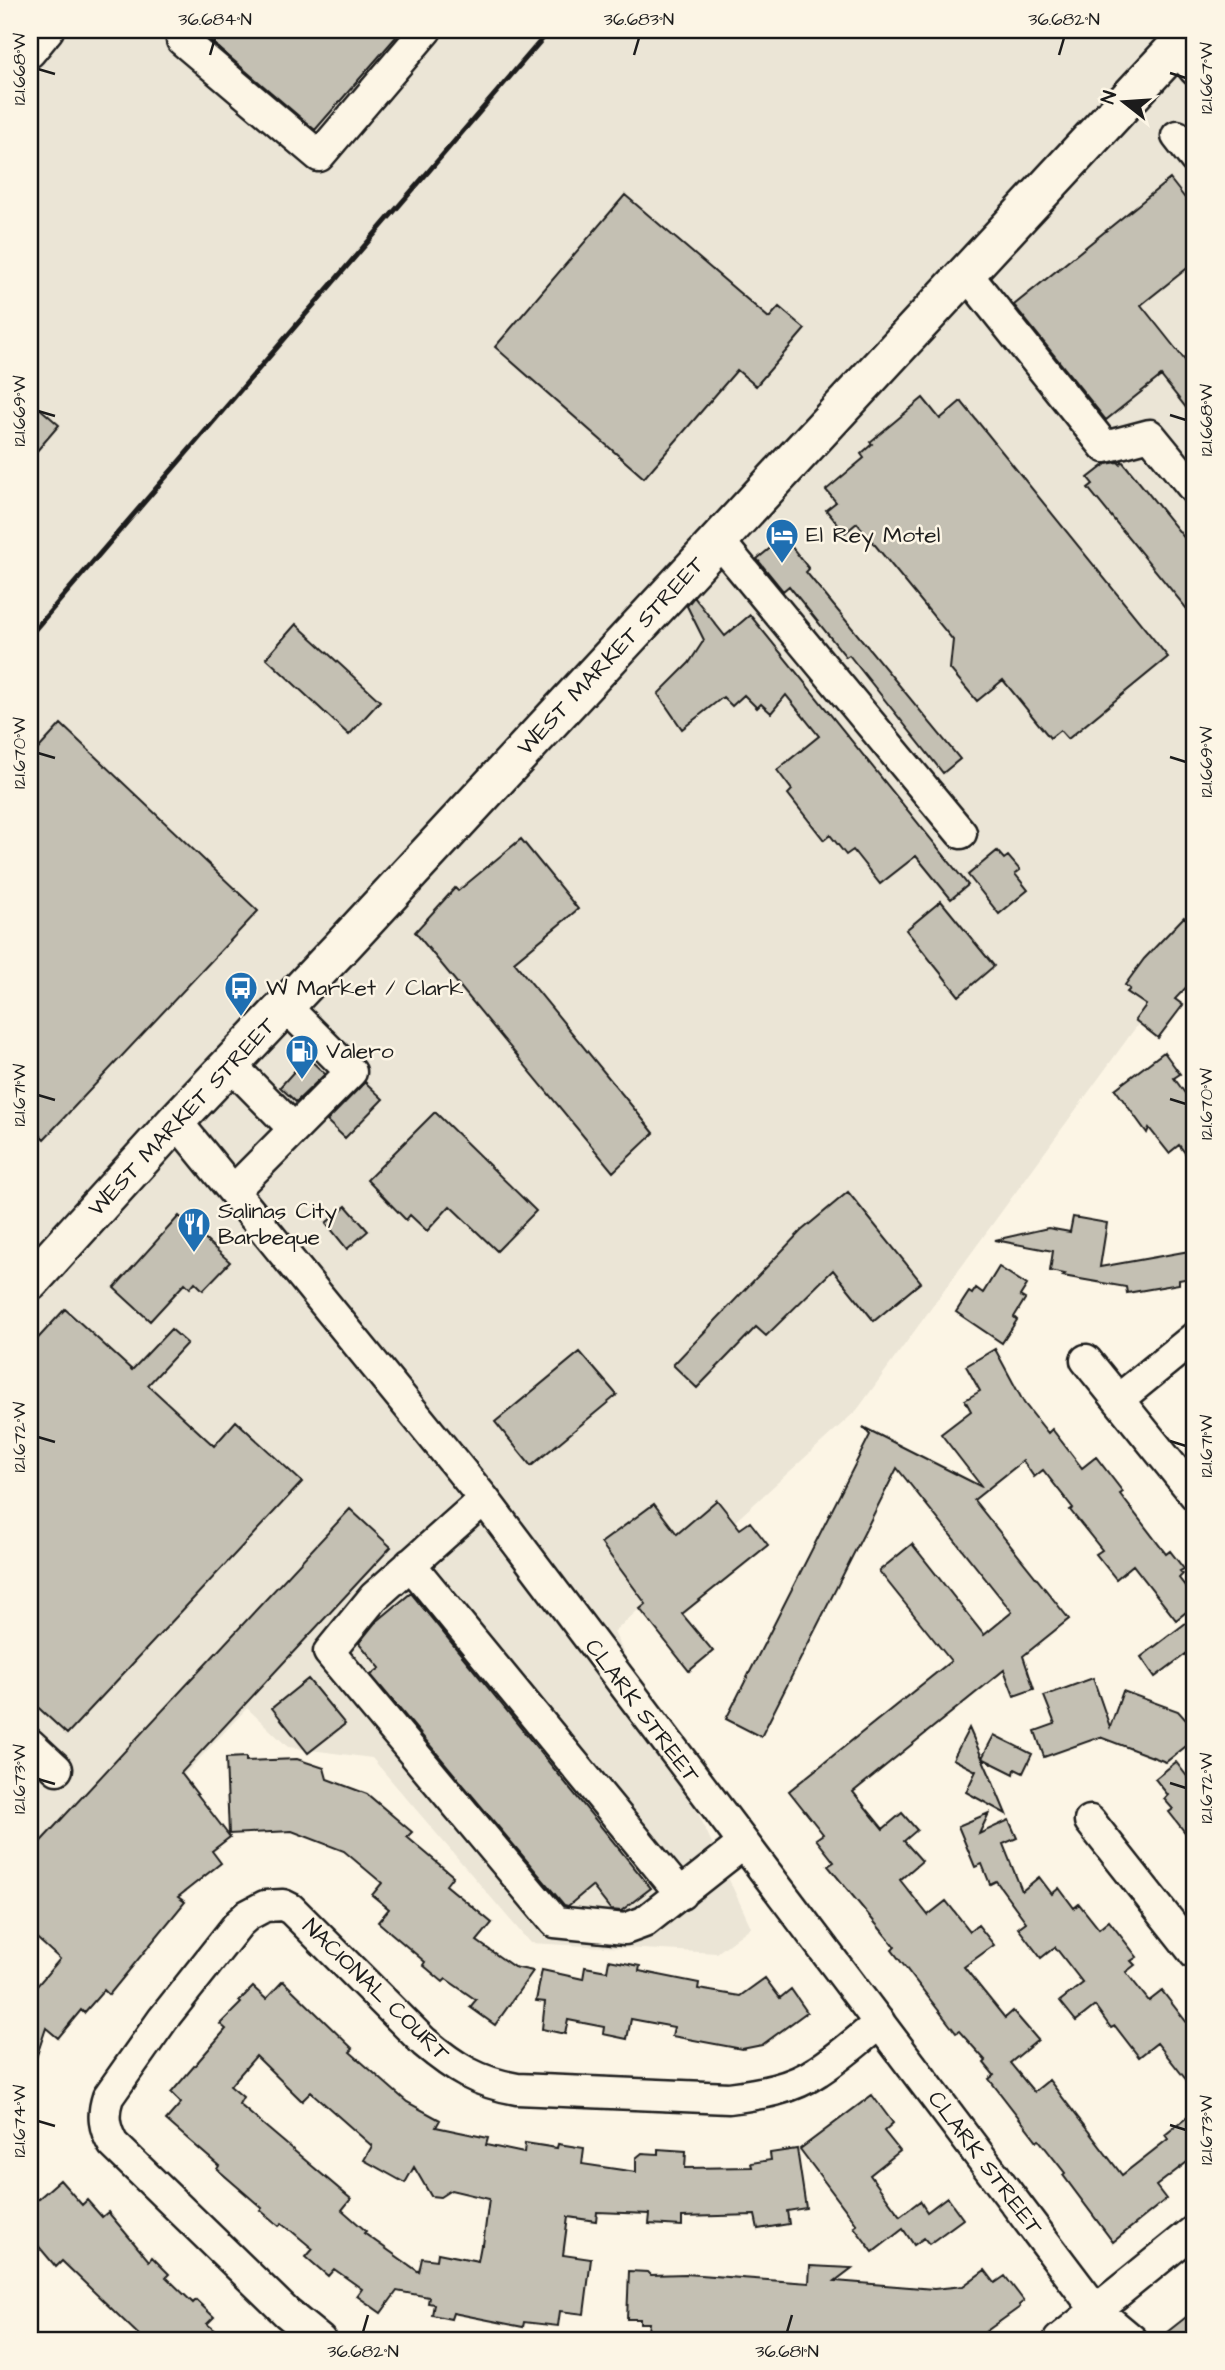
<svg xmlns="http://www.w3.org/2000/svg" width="1225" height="2370" viewBox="0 0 1225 2370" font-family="'Architects Daughter',sans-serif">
	<rect width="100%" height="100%" fill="#fcf5e5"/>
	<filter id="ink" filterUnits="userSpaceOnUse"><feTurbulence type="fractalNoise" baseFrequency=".0143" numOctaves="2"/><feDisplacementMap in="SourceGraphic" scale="14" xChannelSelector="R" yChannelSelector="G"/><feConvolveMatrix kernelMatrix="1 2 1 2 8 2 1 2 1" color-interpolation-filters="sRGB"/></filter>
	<g filter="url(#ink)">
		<path fill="#ebe5d6" d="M30,30H1195V946L857,1410L614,1632L751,1927L717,1953L530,1943L372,1758L288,1747L247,1708L30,1939Z"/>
		<path fill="#c4c0b3" stroke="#1c1c1c" stroke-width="2" fill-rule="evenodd" d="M211,30H402L315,130L206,37Z
			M1170,179L1195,211V262L1141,305L1195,373V419L1161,376L1106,420L1014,305Z
			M625,195L769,318L779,307L805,329L756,386L737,370L644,478L495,347Z
			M923,398L940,419L961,401L1168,657L1068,739L1060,730L1050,738L1003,680L977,701L950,669L953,640L857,523L845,533L826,510L836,502L826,490L864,458L861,454L872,444L870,442Z
			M30,400L59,425L30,459Z
			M1122,461L1195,551V619L1088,488L1093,484L1088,478L1106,464L1118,462L1120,464Z
			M784,537L809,569L806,572L960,759L943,773L849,655L846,657L789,586L783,591L757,559Z
			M694,597L725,636L750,615L968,885L951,899L916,856L880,884L853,850L846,855L830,835L824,840L788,794L792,790L777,770L819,736L786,695L771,713L761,704L757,708L744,695L732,706L723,697L682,729L658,694L689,663L704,640L687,606Z
			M296,624L380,701L349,735L266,658Z
			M61,724L258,911L44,1139L30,1125V758Z
			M521,839L578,909L514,962L654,1133L613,1172L415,932L455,888L458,891Z
			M997,851L1004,859L1008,856L1020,870L1015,874L1028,890L999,914L968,875Z
			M941,901L994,966L959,996L906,930Z
			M1184,917L1195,927V978L1175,999L1183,1005L1158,1038L1135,1020L1146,1005L1127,992L1130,989L1125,985L1144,959Z
			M1164,1052L1180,1074L1174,1078L1195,1107V1166L1179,1145L1169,1153L1149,1128L1147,1133L1115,1089Z
			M307,1057L325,1074L296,1102L280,1087Z
			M365,1082L383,1099L345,1138L327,1121Z
			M435,1112L536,1211L497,1251L450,1206L427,1231L410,1215L406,1220L367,1180Z
			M848,1192L921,1282L874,1321L833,1270L766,1336L756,1327L697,1388L673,1365L801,1231Z
			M346,1206L368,1231L347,1249L326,1223Z
			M179,1216L230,1262L203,1290L195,1282L190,1288L185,1283L150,1321L114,1288Z
			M1073,1217L1107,1223L1100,1267L1195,1250V1277L1179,1280V1284L1127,1293L1126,1287L1063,1276L1065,1274L1050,1271L1053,1251L995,1240L1048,1228L1070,1232Z
			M999,1267L1027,1285L1020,1296L1025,1299L1014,1317L1017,1320L1002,1343L956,1312L969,1292L972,1294L976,1288L983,1293Z
			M65,1309L132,1370L171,1329L187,1343L148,1385L214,1446L236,1421L302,1482L67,1734L30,1700V1347Z
			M995,1349L1024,1403L1048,1433L1052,1429L1082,1468L1096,1457L1123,1492L1120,1494L1166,1554L1170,1551L1184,1569L1180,1571L1183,1574L1179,1578L1195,1599V1605L1176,1620L1133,1565L1116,1579L1096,1554L1102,1550L1070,1510L1073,1508L1043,1470L1034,1477L1023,1461L974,1500L1069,1619L1023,1656L1034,1689L1014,1696L1004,1670L853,1792L883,1829L902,1813L917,1830L904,1841L922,1861L900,1880L928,1915L946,1901L970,1931L978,1925L994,1945L964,1967L1005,2018L1013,2011L1038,2040L1010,2063L1034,2092L1049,2080L1122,2175L1168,2139L1165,2135L1195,2111V2156L1156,2186L1166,2199L1113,2242L1063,2175L1065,2173L1039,2140L1037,2141L989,2079L994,2075L984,2063L986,2061L959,2031L956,2033L892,1950L895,1947L828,1866L834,1862L816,1839L823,1834L789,1791L951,1661L879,1571L912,1544L984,1635L1012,1612L897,1468L761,1737L726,1719L870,1435L863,1427L982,1487L941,1434L971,1411L965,1400L980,1391L966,1366Z
			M580,1352L617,1395L531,1466L495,1422Z
			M717,1500L740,1529L750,1522L768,1545L682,1614L713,1651L689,1671L640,1609L646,1604L601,1543L654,1504L677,1534Z
			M350,1509L391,1547L181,1773L230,1837L212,1851L221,1863L178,1897L185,1902L109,1995L104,1990L84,2013L81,2010L58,2038L46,2028L33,2067L30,2066V1994L60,1959L30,1932V1853Z
			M411,1593L651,1888L621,1911L611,1910L592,1886L568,1906L564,1905L371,1675L380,1668L359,1643L375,1623Z
			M1195,1616V1647L1155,1677L1141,1657Z
			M1093,1678L1110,1727L1123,1691L1178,1711L1195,1730V1739L1166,1762L1100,1737L1044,1757L1035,1731L1055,1724L1044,1696Z
			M308,1679L345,1724L308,1753L272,1708Z
			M969,1728L991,1778L1006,1814L966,1792L976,1771L953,1759Z
			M994,1735L1032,1754L1023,1773L1015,1769L1014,1774L982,1758Z
			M246,1757V1761L297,1759L324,1768L327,1779L367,1794L412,1832L407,1837L453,1876L446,1885L492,1923L477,1941L514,1967L533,1971L495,2025L470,2007L476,2000L446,1979L443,1982L423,1965L425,1962L378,1922L389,1909L372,1895L382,1883L344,1851L292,1831L229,1834L226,1758Z
			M1176,1762L1195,1787V1845L1169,1812L1173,1809L1164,1799L1168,1795L1155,1779Z
			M989,1813L979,1834L1009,1820L1017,1838L1003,1844L1022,1891L1039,1877L1052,1894L1059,1888L1074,1908L1079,1904L1099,1929L1109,1921L1137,1957L1131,1961L1135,1965L1126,1972L1149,2001L1162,1991L1195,2033V2091L1157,2043L1139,2057L1115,2026L1111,2028L1095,2006L1076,2021L1060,2001L1083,1983L1055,1947L1041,1958L1018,1928L1026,1922L996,1881L990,1884L982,1864L975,1867L958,1826Z
			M609,1960L640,1966L639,1971L699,1983L698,1989L740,1996L765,1978L780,1998L791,1989L807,2012L762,2045L742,2049L672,2036L674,2027L631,2019L627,2039L603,2034L604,2027L568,2020L565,2034L542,2029L545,2002L536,2001L542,1970L583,1979L585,1967L607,1971Z
			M283,1981L353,2049L350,2052L407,2102L440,2120L436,2127L488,2138L486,2145L524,2153L525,2143L557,2148L558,2144L584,2148L582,2164L636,2172V2158L642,2153L658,2154V2149L686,2151L685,2168L752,2167L751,2163L771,2160L770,2153L797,2149L806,2208L787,2211L789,2224L758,2229L755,2215L682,2217V2226L649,2224L650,2214L597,2212L596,2221L568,2217L563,2255L591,2259L584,2314L560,2311L558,2326L524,2322L523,2327L453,2313L451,2319L432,2315L434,2304L428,2303L429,2297L397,2291L381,2313L357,2296L362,2289L334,2269L328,2276L306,2257L313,2249L282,2223L279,2226L260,2210L262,2208L217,2169L219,2166L166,2120L181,2103L171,2093L226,2029L220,2024L241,2003L239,2001L253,1987L266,1999ZM256,2056L302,2101L311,2092L372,2146L364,2160L405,2183L414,2167L431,2196L440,2197L451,2190L489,2199L483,2245H481L478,2261L438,2253L437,2260L422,2258L419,2272L364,2233L366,2231L342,2210L351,2199L239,2104L243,2097L230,2086Z
			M872,2095L893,2123L884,2131L900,2151L870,2175L900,2216L920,2201L927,2212L947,2197L963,2219L929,2244L924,2238L914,2245L903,2229L873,2252L854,2227L857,2225L800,2149Z
			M60,2180L82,2205L87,2200L102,2217L108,2212L149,2261L152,2257L169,2274L166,2277L193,2303L196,2300L214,2317L207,2324L228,2340H144L62,2261L56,2267L30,2236V2206Z
			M810,2266L852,2268L835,2281L934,2289L963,2286L985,2270L995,2283L1005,2276L1024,2301L1019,2305L1020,2307L974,2340H816L710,2335V2333L648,2331L649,2323H640V2319H627L629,2271L648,2272L651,2275L686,2274L809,2283Z
			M1195,2310V2340H1157Z"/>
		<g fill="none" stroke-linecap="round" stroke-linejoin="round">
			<defs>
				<path id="minor" d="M190,30L182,40L319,156L426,30
					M1176,47L1195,70
					M30,52L48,30
					M1177,136L1195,159
					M966,273L1105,447L1150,435L1195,490
					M718,540L961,833
					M230,1064L294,1129
					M176,1121L484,1499L1096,2310L1132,2340
					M233,1191L351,1072L285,1006
					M1086,1360L1195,1495
					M1119,1399L1195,1337
					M484,1499L374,1597L329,1652L555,1922L625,1929L644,1922L743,1844
					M410,1564L681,1894
					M30,1744L57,1769
					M1090,1821L1195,1954
					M320,2340L287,2313L113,2144C104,2128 102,2115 108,2097L163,2019L239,1923L248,1915L265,1906L283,1905L291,1909L424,2042C455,2068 477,2082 517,2089L729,2098C760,2094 792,2089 818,2071C840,2057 859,2039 880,2023
					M1059,2340L1195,2230"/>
				<path id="major" d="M30,1282L176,1121L345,943L1192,30"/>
			</defs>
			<use href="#minor" stroke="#1c1c1c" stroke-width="35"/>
			<use href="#major" stroke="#1c1c1c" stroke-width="42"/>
			<use href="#minor" stroke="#fcf5e5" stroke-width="30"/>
			<use href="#major" stroke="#fcf5e5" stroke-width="37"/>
			<path stroke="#1c1c1c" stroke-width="5" d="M30,635L550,30"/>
		</g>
	</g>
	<path fill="none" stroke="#1c1c1c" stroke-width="2.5" d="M210,55L215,38M634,55L639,38M1059,55L1064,38M38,69L55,74M1170,73L1186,78M38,411L55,416M1170,415L1186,420M38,753L55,758M1170,757L1186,762M38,1095L55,1100M1170,1099L1186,1104M38,1437L55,1442M1170,1441L1186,1446M38,1779L55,1784M1170,1783L1186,1788M38,2121L55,2126M1170,2125L1186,2130M363,2332L368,2315M787,2332L792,2315"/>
	<defs>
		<symbol id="hotel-pin" viewBox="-11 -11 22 30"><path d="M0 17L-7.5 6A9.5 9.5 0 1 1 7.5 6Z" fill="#1f6fb2" stroke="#fcf5e5"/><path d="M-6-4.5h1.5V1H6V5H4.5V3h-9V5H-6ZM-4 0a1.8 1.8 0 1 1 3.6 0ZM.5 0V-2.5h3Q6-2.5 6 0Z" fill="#fff"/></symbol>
		<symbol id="bus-pin" viewBox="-11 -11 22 30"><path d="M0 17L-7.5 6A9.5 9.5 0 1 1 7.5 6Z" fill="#1f6fb2" stroke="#fcf5e5"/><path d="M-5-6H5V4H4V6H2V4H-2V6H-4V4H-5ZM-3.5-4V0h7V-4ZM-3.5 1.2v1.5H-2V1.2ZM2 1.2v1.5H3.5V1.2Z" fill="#fff"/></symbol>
		<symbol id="fuel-pin" viewBox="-11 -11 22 30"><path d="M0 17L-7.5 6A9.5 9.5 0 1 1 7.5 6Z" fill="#1f6fb2" stroke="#fcf5e5"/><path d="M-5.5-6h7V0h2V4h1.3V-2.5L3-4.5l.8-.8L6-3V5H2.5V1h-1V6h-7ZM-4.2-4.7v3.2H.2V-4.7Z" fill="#fff"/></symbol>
		<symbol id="restaurant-pin" viewBox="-11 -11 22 30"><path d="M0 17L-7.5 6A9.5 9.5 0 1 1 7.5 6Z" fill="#1f6fb2" stroke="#fcf5e5"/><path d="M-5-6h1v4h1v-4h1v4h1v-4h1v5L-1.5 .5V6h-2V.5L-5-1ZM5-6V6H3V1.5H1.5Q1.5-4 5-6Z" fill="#fff"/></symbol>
	</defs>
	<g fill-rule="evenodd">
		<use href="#hotel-pin" x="763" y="516" width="38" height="52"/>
		<use href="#bus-pin" x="222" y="969" width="38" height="52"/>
		<use href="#fuel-pin" x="283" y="1032" width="38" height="52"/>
		<use href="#restaurant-pin" x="175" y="1205" width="38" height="52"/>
	</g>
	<g text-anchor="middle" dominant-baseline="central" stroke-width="5" stroke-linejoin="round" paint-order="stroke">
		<g font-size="23" fill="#1c1c1c" stroke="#fcf5e5" text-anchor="start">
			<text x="806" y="535">El Rey Motel</text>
			<text x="266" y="988">W Market / Clark</text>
			<text x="326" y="1051">Valero</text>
			<text x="218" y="1211">Salinas City<tspan x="218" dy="26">Barbeque</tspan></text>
		</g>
		<g font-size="23" fill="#1c1c1c" stroke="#fcf5e5">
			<text transform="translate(611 656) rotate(-47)">WEST MARKET STREET</text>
			<text transform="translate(182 1117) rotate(-47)">WEST MARKET STREET</text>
			<text transform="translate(642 1711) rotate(53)">CLARK STREET</text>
			<text transform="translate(376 1990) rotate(44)">NACIONAL COURT</text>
			<text transform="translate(985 2163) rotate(53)">CLARK STREET</text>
		</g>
	</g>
	<rect width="1225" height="2370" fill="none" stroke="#fcf5e5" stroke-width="77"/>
	<g transform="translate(1124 102) rotate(287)" stroke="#fcf5e5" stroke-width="5" paint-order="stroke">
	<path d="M0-5L12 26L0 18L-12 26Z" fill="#1c1c1c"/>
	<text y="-10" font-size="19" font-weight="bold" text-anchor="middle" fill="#1c1c1c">N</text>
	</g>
	<rect x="38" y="38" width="1148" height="2294" fill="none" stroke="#1c1c1c" stroke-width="2.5"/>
	<g font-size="18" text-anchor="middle" fill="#1c1c1c">
		<text x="215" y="25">36.684°N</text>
		<text x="639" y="25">36.683°N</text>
		<text x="1064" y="25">36.682°N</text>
		<text transform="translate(19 69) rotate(-90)" y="6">121.668°W</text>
		<text transform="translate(1206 78) rotate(-90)" y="6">121.667°W</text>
		<text transform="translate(19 411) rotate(-90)" y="6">121.669°W</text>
		<text transform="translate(1206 420) rotate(-90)" y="6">121.668°W</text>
		<text transform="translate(19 753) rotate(-90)" y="6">121.670°W</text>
		<text transform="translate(1206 762) rotate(-90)" y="6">121.669°W</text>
		<text transform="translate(19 1095) rotate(-90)" y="6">121.671°W</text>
		<text transform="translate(1206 1104) rotate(-90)" y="6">121.670°W</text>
		<text transform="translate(19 1437) rotate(-90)" y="6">121.672°W</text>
		<text transform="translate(1206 1446) rotate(-90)" y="6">121.671°W</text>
		<text transform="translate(19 1779) rotate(-90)" y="6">121.673°W</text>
		<text transform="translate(1206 1788) rotate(-90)" y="6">121.672°W</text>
		<text transform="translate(19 2121) rotate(-90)" y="6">121.674°W</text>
		<text transform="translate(1206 2130) rotate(-90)" y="6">121.673°W</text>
		<text x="363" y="2357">36.682°N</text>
		<text x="787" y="2357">36.681°N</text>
	</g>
</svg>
